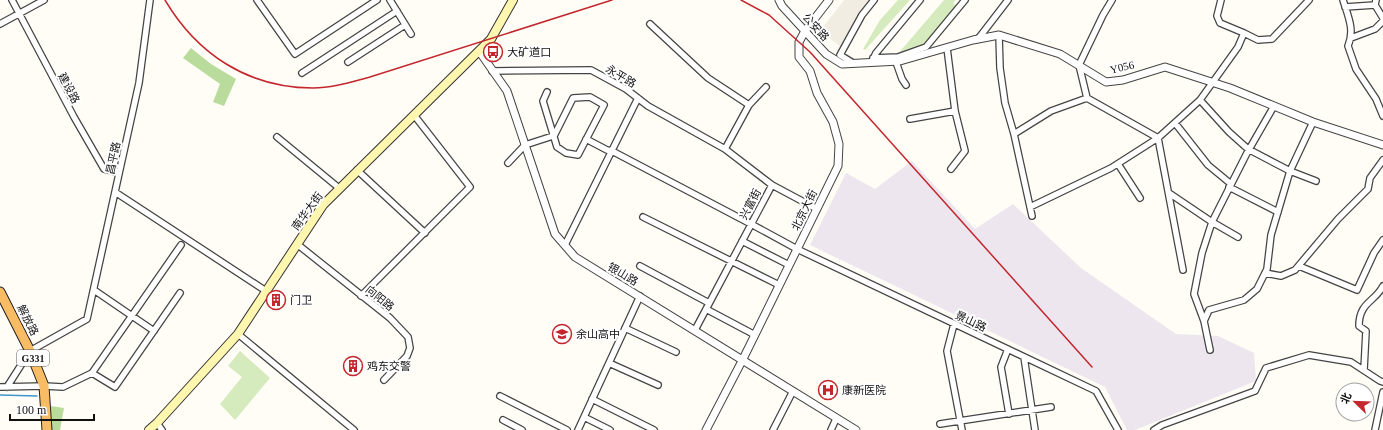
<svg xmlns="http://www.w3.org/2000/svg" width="1383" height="430" viewBox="0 0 1383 430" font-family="'Times New Roman','Noto Sans SC',serif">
	<rect width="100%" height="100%" fill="#fffdf5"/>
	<path fill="#eee6ef" d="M912,161L975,229L1013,204L1081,268L1176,334L1218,336L1254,353L1256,381L1135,430H1127L1105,387L810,245L846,173L875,189Z"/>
	<path fill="#d5ebbd" d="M898,0H910L865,50L863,49L880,20Z
		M944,0H956L953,3L957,7L924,46L897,55Z
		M240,351L270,378L235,420L220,404L242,377L228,366Z"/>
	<path fill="#b9dc9c" d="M191,48L211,64L236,79L224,106L213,102L220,84L183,58Z
		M51,406L64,408L60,430H50Z"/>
	<path fill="#f1ede2" d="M844,0H870L858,14L841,47L820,31Z"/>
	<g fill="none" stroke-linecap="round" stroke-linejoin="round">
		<path stroke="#3f96cf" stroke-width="1.5" d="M0,395L37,396"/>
		<defs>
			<path id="minor" d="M12,0L74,117L104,169L119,173
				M257,0L295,54L377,0
				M390,0L411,34
				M1343,0C1348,16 1355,30 1348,46L1356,69L1376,99L1383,116
				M1376,0L1375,5L1383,18
				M1345,7L1375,5
				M0,24L44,0
				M650,24L708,78L749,105
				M1244,33L1258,40L1272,39L1309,0
				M999,35L1000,68L1005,103L1014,134L1032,216
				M1351,38L1375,29L1383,21
				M978,39L1008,0
				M947,48L955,111L965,151L951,169
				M873,58L898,57L926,47L965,0
				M872,61L876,53L920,0
				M348,62L405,25
				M896,62L902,79L906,85
				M853,63L840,55L862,15L874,0
				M492,71L591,70L626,89L648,106L725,149
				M302,73L397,11
				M1200,100L1229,132L1248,149L1290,171L1316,181
				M1274,106L1247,153L1212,222L1202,253L1194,294L1204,321L1209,310L1244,300L1257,289L1267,269L1271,235L1290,171L1313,122
				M910,119L955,111
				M1175,123L1208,165L1231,184
				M1014,134L1051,111L1087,98L1079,65L1103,15L1112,0
				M277,137L339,188
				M586,139L607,150L612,151L751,224L797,249L1096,391L1118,430
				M508,163L525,145L553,136H554L573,98L590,97L604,105L578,155L566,153L557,147L543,101L547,92
				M1118,164L1140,198
				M357,170L425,233
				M772,185L817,209
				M1229,187L1278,212
				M115,192L266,291
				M1169,193L1212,222L1238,237
				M1030,207L1111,168L1158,138L1087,98
				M643,217L779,285
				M742,241L789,265
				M297,244L390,318L408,337L410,348L407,356L384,380
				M565,245L638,98
				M640,266L709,303
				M1299,266L1357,290L1374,253L1383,240
				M1183,270L1158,138L1200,100L1238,47L1244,33L1220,23L1217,16L1221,0
				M1265,273L1281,276L1295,270L1338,219L1368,189L1370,178L1383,160
				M94,290L154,331
				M361,296L470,187L414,115
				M706,309L755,335
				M1204,321L1210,350
				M954,324L947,351L962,430
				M625,328L676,352
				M695,330L772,185L725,149L749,105L766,87
				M238,334L354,430
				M1008,349L1001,367L1009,414
				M1024,357L1035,430
				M609,363L658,385
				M1364,370L1366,331L1359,326C1359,302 1375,302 1383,286
				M92,373L115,387L180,293
				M0,387L44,386L63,387L92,373L181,245
				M7,387L30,351L87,319L139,83L150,0
				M500,396L567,430
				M592,399L654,430
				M584,417L610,430
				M503,420L522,430
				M157,423L162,430
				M940,424L1051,407
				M578,430L640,296
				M773,430L793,391
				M831,430L836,419
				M1154,430L1162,425L1255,391L1266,368L1309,355L1351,362L1380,381L1383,382
				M1375,430L1383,392"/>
			<path id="tertiary" d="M779,0L782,6L826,54L842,64L900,61L973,40L999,35L1060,54L1106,82L1123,80L1165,67L1230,88L1313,122L1383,145
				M479,51L507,91L555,234L575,257L856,430
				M706,430L743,359L838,166L839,144L833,122L817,93L810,71L799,57V42L805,31L829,0"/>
			<path id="secondary" d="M149,430L157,423L238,334L323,205L491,39L513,0"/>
			<path id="trunk" d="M0,292L30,351L44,386L47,430"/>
		</defs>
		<use href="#minor" stroke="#444" stroke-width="8"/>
		<use href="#tertiary" stroke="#444" stroke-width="9"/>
		<use href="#secondary" stroke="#333" stroke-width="10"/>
		<use href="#trunk" stroke="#222" stroke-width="11"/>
		<use href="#minor" stroke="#fff" stroke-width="5.5"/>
		<use href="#tertiary" stroke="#fff" stroke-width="7"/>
		<use href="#secondary" stroke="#fff6b0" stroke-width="8"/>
		<use href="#trunk" stroke="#f7bc64" stroke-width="9"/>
		<path stroke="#c4262e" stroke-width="1.5" d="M165,0C197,54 248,88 313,88C332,88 351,82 370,77L612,0
			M741,0L769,15L810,52L1092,367"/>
	</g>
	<defs>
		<symbol id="bus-ring" viewBox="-11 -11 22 22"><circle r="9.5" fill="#fff" stroke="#c4262e" stroke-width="1.5"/><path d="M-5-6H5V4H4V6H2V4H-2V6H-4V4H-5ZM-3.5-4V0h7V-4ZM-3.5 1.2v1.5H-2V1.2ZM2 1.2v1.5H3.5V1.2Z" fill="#c4262e"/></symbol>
		<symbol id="building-ring" viewBox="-11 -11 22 22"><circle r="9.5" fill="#fff" stroke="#c4262e" stroke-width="1.5"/><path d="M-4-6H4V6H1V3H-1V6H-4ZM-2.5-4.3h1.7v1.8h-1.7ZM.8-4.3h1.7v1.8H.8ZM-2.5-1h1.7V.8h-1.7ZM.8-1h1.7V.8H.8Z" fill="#c4262e"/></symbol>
		<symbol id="school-ring" viewBox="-11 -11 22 22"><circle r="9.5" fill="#fff" stroke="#c4262e" stroke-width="1.5"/><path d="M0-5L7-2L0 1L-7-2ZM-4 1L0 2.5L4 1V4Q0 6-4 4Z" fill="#c4262e"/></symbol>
		<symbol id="hospital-ring" viewBox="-11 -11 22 22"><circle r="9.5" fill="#fff" stroke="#c4262e" stroke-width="1.5"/><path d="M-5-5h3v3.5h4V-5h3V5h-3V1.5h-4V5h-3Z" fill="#c4262e"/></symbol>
	</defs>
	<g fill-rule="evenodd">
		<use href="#bus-ring" x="482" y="41" width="22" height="22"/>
		<use href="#building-ring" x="265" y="289" width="22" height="22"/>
		<use href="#school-ring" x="551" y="323" width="22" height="22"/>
		<use href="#building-ring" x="342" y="355" width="22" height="22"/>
		<use href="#hospital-ring" x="817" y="379" width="22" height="22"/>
	</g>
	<g text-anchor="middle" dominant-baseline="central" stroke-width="4" stroke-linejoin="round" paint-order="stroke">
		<rect fill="#fff" stroke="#585858" stroke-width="1" x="17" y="350" width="32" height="16" rx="3"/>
		<g font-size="10" font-weight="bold" fill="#111">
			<text x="33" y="358">G331</text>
		</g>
		<g font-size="11" fill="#111" stroke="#fff">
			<text transform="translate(816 27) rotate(47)">公安路</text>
			<text transform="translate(1122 67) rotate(-13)">Y056</text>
			<text transform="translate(621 76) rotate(31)">永平路</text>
			<text transform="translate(69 88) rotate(62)">建设路</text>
			<text transform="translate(113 158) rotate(-78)">昌平路</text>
			<text transform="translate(750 204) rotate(-62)">兴富街</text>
			<text transform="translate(804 210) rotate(-64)">北京大街</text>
			<text transform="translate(307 211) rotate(-54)">南华大街</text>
			<text transform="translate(623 274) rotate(31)">银山路</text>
			<text transform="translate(380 298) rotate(39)">向阳路</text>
			<text transform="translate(28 320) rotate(63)">解放路</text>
			<text transform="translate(971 321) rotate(25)">景山路</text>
		</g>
		<g font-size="11" fill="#111" stroke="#fff" text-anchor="start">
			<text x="507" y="52">大矿道口</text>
			<text x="290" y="300">门卫</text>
			<text x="576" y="334">余山高中</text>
			<text x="367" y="366">鸡东交警</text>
			<text x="842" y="390">康新医院</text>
		</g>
	</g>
	<g transform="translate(1355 402) rotate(293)"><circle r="19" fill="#ffffff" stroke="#a0a0a0"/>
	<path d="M0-3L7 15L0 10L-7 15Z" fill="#c4262e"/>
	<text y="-6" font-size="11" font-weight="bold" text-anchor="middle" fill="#111111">北</text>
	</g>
	<path d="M10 414v6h84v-6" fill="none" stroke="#111111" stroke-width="2"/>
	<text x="16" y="414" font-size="12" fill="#111111" stroke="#ffffff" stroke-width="3" paint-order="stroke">100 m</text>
</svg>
